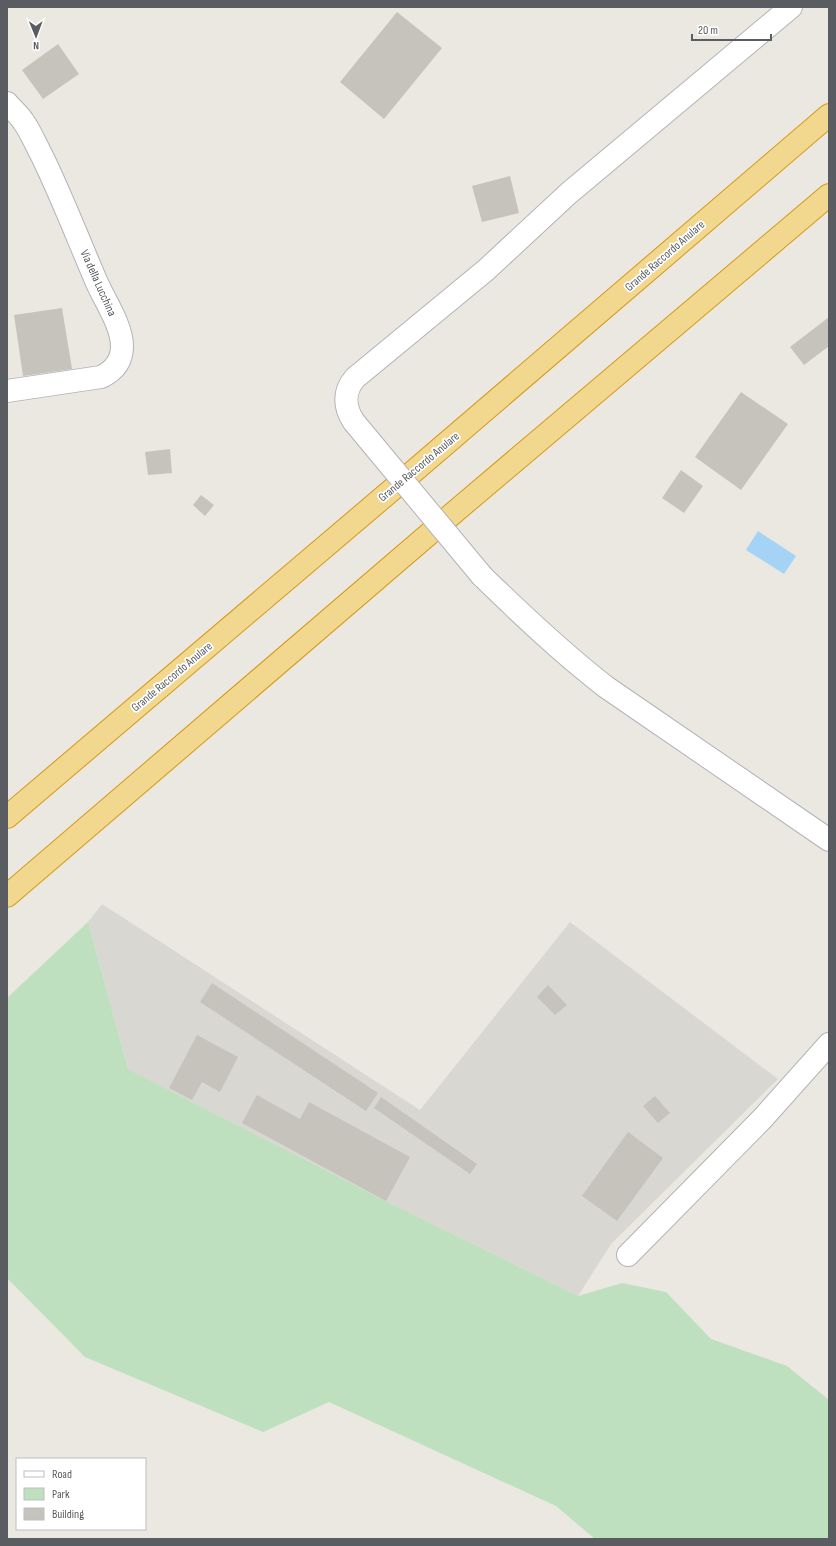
<svg xmlns="http://www.w3.org/2000/svg" width="836" height="1546" viewBox="0 0 836 1546" font-family="'Sofia Sans Condensed',sans-serif">
	<rect width="100%" height="100%" fill="#eae8e0"/>
	<path fill="#d9d7d2" d="M102,904L420,1110L570,922L778,1079L611,1244L578,1296L386,1201L128,1069L88,922Z"/>
	<path fill="#bee0be" d="M88,922L128,1069L386,1201L578,1296L622,1283L666,1292L711,1339L787,1366L829,1400V1539H595L556,1506L329,1402L263,1432L85,1357L7,1278V998Z"/>
	<path fill="#a4d3f6" d="M758,531L796,556L784,574L746,550Z"/>
	<path fill="#c6c3bd" d="M397,12L442,48L384,119L340,82Z
		M58,44L79,74L43,99L22,70Z
		M510,176L519,213L482,222L472,186Z
		M62,308L72,369L23,376L14,315Z
		M829,317V346L804,365L790,347Z
		M741,392L788,424L741,490L695,457Z
		M170,449L172,473L148,475L145,452Z
		M681,470L703,486L684,513L662,498Z
		M201,495L214,505L205,516L193,505Z
		M212,983L378,1093L366,1111L200,1002Z
		M548,985L567,1005L555,1015L537,997Z
		M197,1035L238,1057L220,1092L202,1082L192,1100L169,1088Z
		M257,1095L300,1119L309,1102L410,1157L386,1201L242,1123Z
		M655,1096L670,1113L658,1123L643,1106Z
		M381,1097L477,1164L470,1174L374,1108Z
		M628,1132L663,1158L617,1221L582,1196Z"/>
	<g fill="none" stroke-linecap="round" stroke-linejoin="round">
		<defs>
			<path id="minor" d="M7,103C12,109 19,115 23,121C31,132 36,145 42,156C61,195 77,236 94,276C102,297 122,324 122,346C122,361 114,371 101,377L7,391
				M354,422C344,407 343,392 355,378L486,270L569,193L791,7
				M482,576C523,616 561,652 606,687L829,840
				M628,1255L763,1118L829,1044"/>
			<path id="motorway" d="M7,817L407,477L829,115
				M7,896L464,504L829,195"/>
		</defs>
		<use href="#minor" stroke="#b1b3b7" stroke-width="24"/>
		<use href="#motorway" stroke="#d69814" stroke-width="24"/>
		<use href="#minor" stroke="#fff" stroke-width="22"/>
		<use href="#motorway" stroke="#f2d88f" stroke-width="22"/>
		<defs>
			<path id="minor-bridge" d="M354,422L482,576"/>
		</defs>
		<use href="#minor-bridge" stroke="#b1b3b7" stroke-width="24" stroke-linecap="butt"/>
		<use href="#minor-bridge" stroke="#fff" stroke-width="22"/>
	</g>
	<g text-anchor="middle" dominant-baseline="central" stroke-width="3.5" stroke-linejoin="round" paint-order="stroke">
		<g font-size="12" fill="#595c60" stroke="#fff">
			<text transform="translate(665 256) rotate(-41)">Grande Raccordo Anulare</text>
			<text transform="translate(98 283) rotate(66)">Via della Lucchina</text>
			<text transform="translate(419 467) rotate(-40)">Grande Raccordo Anulare</text>
			<text transform="translate(172 677) rotate(-40)">Grande Raccordo Anulare</text>
		</g>
	</g>
	<rect width="836" height="1546" fill="none" stroke="#595c60" stroke-width="16"/>
	<rect x="16" y="1458" width="130" height="72" fill="#ffffff" stroke="#bdbebf"/>
	<rect x="24" y="1471" width="20" height="6" fill="#ffffff" stroke="#bdbebf"/>
	<text x="52" y="1478" font-size="12" fill="#595c60">Road</text>
	<rect x="24" y="1488" width="20" height="12" fill="#bee0be" stroke="#bdbebf"/>
	<text x="52" y="1498" font-size="12" fill="#595c60">Park</text>
	<rect x="24" y="1508" width="20" height="12" fill="#c6c3bd" stroke="#bdbebf"/>
	<text x="52" y="1518" font-size="12" fill="#595c60">Building</text>
	<g transform="translate(36 36) rotate(179)" stroke="#ffffff" stroke-width="3" paint-order="stroke">
	<path d="M0-3L7 15L0 10L-7 15Z" fill="#595c60"/>
	<text y="-6" font-size="11" font-weight="bold" text-anchor="middle" fill="#595c60">N</text>
	</g>
	<path d="M692 34v6h79v-6" fill="none" stroke="#595c60" stroke-width="2"/>
	<text x="698" y="34" font-size="12" fill="#595c60" stroke="#ffffff" stroke-width="3" paint-order="stroke">20 m</text>
</svg>
